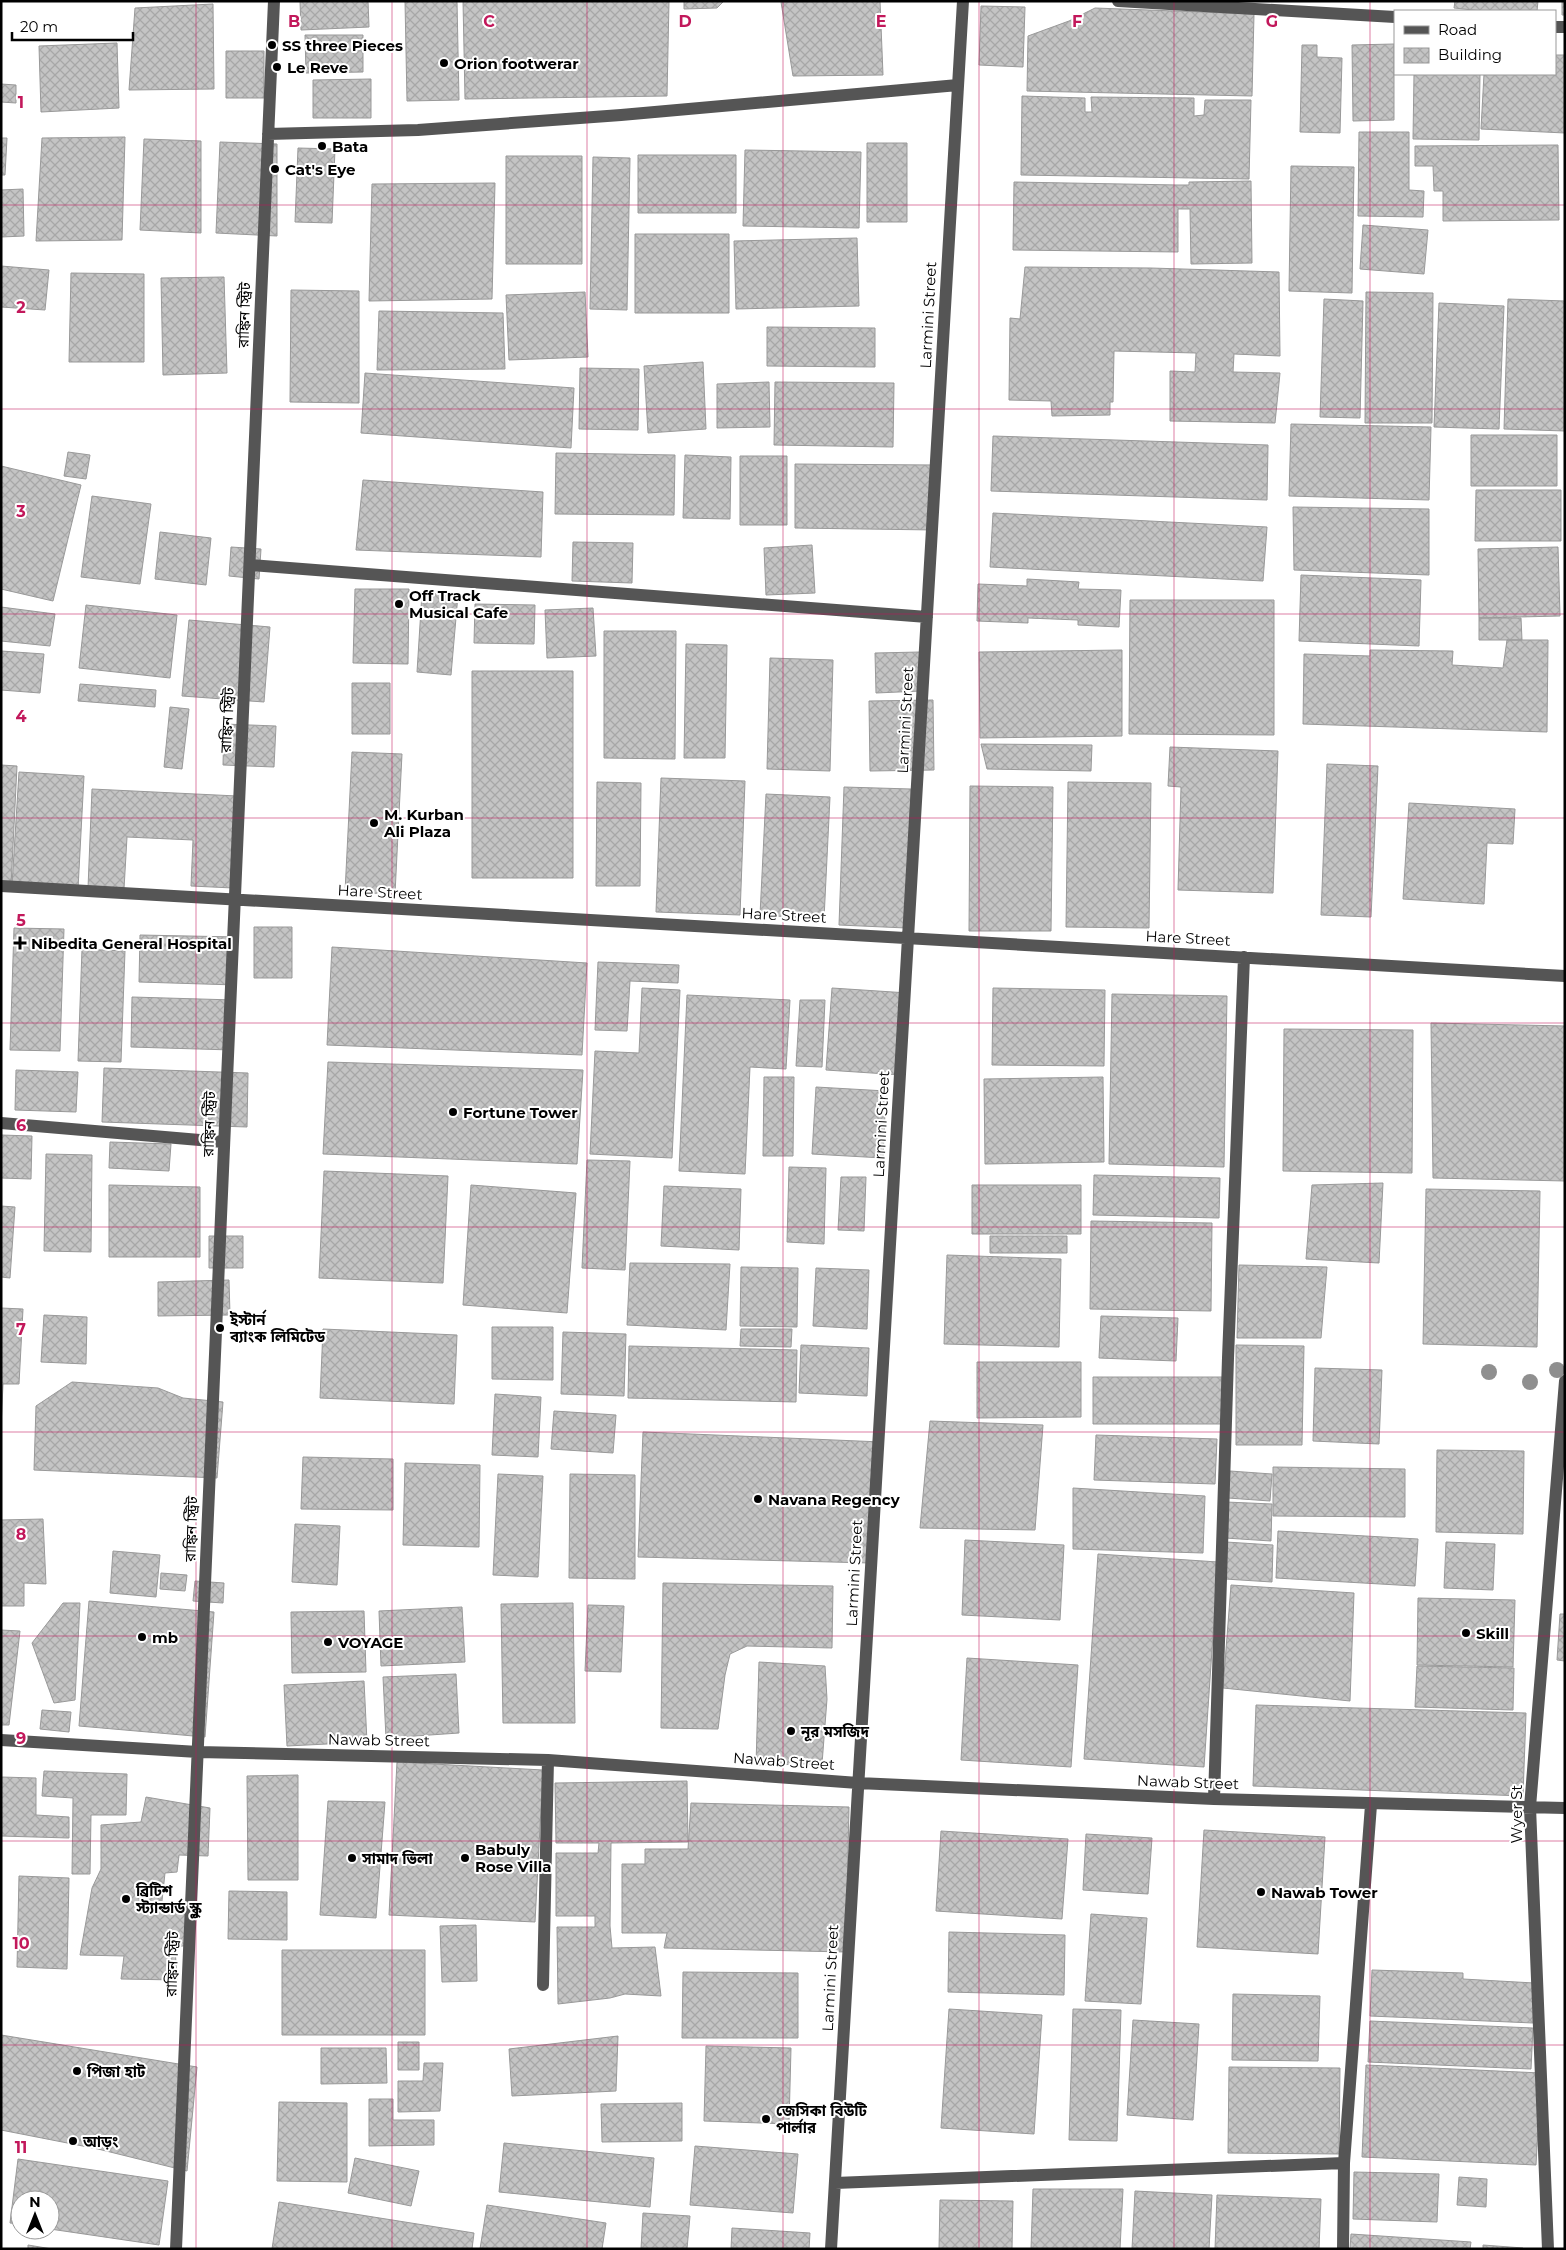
<svg xmlns="http://www.w3.org/2000/svg" width="1566" height="2250" viewBox="0 0 1566 2250" font-family="Montserrat,'Noto Sans Bengali',sans-serif">
	<defs>
		<pattern id="building-cross-hatch" width="8" height="8" patternUnits="userSpaceOnUse" patternTransform="scale(1.25)"><rect width="8" height="8" fill="#c4c4c4"/><path d="M0 0l8 8M0 8l8-8" fill="none" stroke="#a7a7a7"/></pattern>
	</defs>
	<rect width="100%" height="100%" fill="#fff"/>
	<path fill="url(#building-cross-hatch)" stroke="#999" d="M300,1H368L369,27L301,30Z
		M405,1H457L459,100L407,101Z
		M463,1H669L667,96L465,99Z
		M684,1H724L717,8L684,9Z
		M880,1L883,75L793,76L781,2Z
		M1455,1H1538L1537,11H1483L1454,8Z
		M1562,1H1565V15H1562Z
		M213,4L214,89L129,90L135,8Z
		M981,6L1025,7L1023,67L979,65Z
		M1095,8L1254,14L1252,96L1027,91L1028,36L1069,21Z
		M305,35H363V72L306,73Z
		M117,43L119,108L41,112L39,46Z
		M1394,44V120L1353,121L1352,45Z
		M1302,45H1317V57L1342,58L1340,133L1300,132Z
		M226,51H264V98H226Z
		M1555,55H1565V133L1481,129L1484,74H1555Z
		M1414,74H1480L1479,140L1413,139Z
		M371,79V118H313V80Z
		M1,84L16,85V103L1,102Z
		M1022,96L1085,98V112H1092L1091,97L1194,98V116L1204,115L1205,100H1251L1249,179L1021,175Z
		M1359,132H1409V190L1424,191L1423,217L1358,216Z
		M125,137L122,240L36,241L42,138Z
		M1,138H7L5,175H1Z
		M144,139L201,141V233L140,230Z
		M220,142L277,144V236L216,233Z
		M867,143H907V222H867Z
		M1558,145L1559,220L1443,221V191H1434L1433,166H1415V146Z
		M298,148L335,149L332,223L295,222Z
		M745,150L861,152L859,228L743,226Z
		M638,155H736V213H638Z
		M506,156H582V264H506Z
		M593,157L630,158L627,310L590,309Z
		M1291,166L1354,167L1352,293L1289,291Z
		M1251,181L1252,263L1191,264L1190,209H1178V252L1013,250L1014,182L1178,185H1189V182Z
		M495,183L492,299L369,301L372,184Z
		M23,189L24,236L1,237V190Z
		M1363,225L1428,230L1424,274L1360,269Z
		M635,234H729V313H635Z
		M857,238L859,306L736,309L734,241Z
		M1,266L49,270L45,310L1,307Z
		M1025,267L1151,268L1279,272L1280,356L1234,354L1233,372L1280,373L1275,423L1170,421V371L1195,372L1196,353L1114,351L1113,402H1110V415L1052,416L1051,401L1009,400L1010,318L1020,319Z
		M71,273L144,274V362H69Z
		M224,277L227,373L163,375L161,278Z
		M291,290L359,291V403L290,402Z
		M585,292L588,357L509,360L506,295Z
		M1366,292L1433,293L1432,423H1365Z
		M1324,299L1363,301L1360,418L1320,417Z
		M1508,299L1565,301V431L1504,429Z
		M1439,303L1504,306L1499,429L1434,427Z
		M379,311L503,313L505,369L377,370Z
		M767,327L875,328V367L767,366Z
		M703,362L706,429L648,433L644,366Z
		M580,368L639,369L638,430L579,429Z
		M365,373L574,388L571,448L361,433Z
		M769,382L770,427L717,428V384Z
		M775,382L894,383L893,447L774,445Z
		M1291,424L1431,427L1429,500L1289,496Z
		M1471,435H1557V486H1471Z
		M993,436L1268,445L1267,500L991,491Z
		M68,452L90,455L86,479L64,476Z
		M556,453L675,455L674,515L555,514Z
		M685,455L731,457L730,519L683,518Z
		M740,456H787V525H740Z
		M795,464L935,465V530L795,528Z
		M1,466L81,485L53,601L1,589Z
		M363,480L543,492L541,557L356,550Z
		M1476,490H1561V541H1475Z
		M92,496L151,504L140,584L81,577Z
		M1293,507L1429,509V575L1294,570Z
		M993,513L1267,527L1263,581L990,567Z
		M160,532L211,538L206,585L155,579Z
		M573,542L633,543L632,583L572,581Z
		M812,545L815,593L766,595L764,548Z
		M231,547L261,549L259,579L229,576Z
		M1558,547L1560,616L1479,618L1478,549Z
		M1301,575L1421,580L1419,646L1299,641Z
		M1027,579L1079,582L1078,589L1121,590L1119,627L1078,625V620L1028,618V623L977,621L978,584L1027,586Z
		M355,589H409L408,664L353,663Z
		M422,593L458,595L451,675L417,672Z
		M1130,600H1274V735L1129,734Z
		M475,604L535,605L534,644L474,643Z
		M86,605L177,615L170,678L79,668Z
		M1,607L55,614L50,646L1,641Z
		M593,608L596,656L547,658L545,610Z
		M1479,618H1521L1522,640H1479Z
		M189,620L270,627L264,702L182,696Z
		M604,631H676L675,759L604,758Z
		M1507,640H1548L1547,732L1303,724L1304,654L1370,656V650L1453,651L1452,665L1503,668Z
		M686,644L727,645L725,758H684Z
		M1122,650V736L980,738L979,652Z
		M1,651L44,654L40,693L1,690Z
		M920,652L921,691L876,693L875,653Z
		M770,658L833,660L830,771L767,769Z
		M472,671H573V878H472Z
		M352,683H390V734H352Z
		M80,684L156,690L155,707L78,701Z
		M933,700L934,770L870,771L869,701Z
		M170,707L189,709L182,769L164,767Z
		M224,724L276,726L274,767L223,765Z
		M981,744L1092,745L1091,771L987,769Z
		M1170,747L1278,751L1273,893L1178,890L1181,787L1168,786Z
		M352,752L402,754L395,894L345,892Z
		M1327,764L1378,766L1371,917L1321,915Z
		M1,765L17,766L11,886L1,885Z
		M19,772L84,776L78,889L12,885Z
		M661,778L745,781L740,915L656,912Z
		M597,782L641,783L640,886H596Z
		M1068,782L1151,783L1149,928L1066,927Z
		M970,786L1053,787L1051,931H969Z
		M844,787L911,789L906,928L839,925Z
		M92,789L237,796L233,888L191,886L193,840L127,837L124,889L88,888Z
		M766,794L830,797L824,919L760,915Z
		M1409,803L1515,809L1513,844L1487,843L1484,904L1403,899Z
		M254,927H292V978H254Z
		M14,928L64,929L60,1051L10,1050Z
		M140,935L237,937L236,985L139,982Z
		M332,947L587,963L582,1055L327,1045Z
		M82,949L125,951L121,1062L78,1061Z
		M598,962L679,965L678,983L630,981L627,1031L595,1030Z
		M642,988L680,990L672,1158L590,1154L595,1051L639,1053Z
		M832,988L908,993L902,1075L826,1070Z
		M993,988L1105,990L1104,1066L992,1065Z
		M1112,994L1227,996L1224,1167L1109,1164Z
		M687,995L790,1000L786,1069L750,1067L745,1174L679,1171Z
		M132,997L234,1000L232,1050L131,1047Z
		M800,1000H825L822,1067L796,1066Z
		M1431,1023L1565,1026V1181L1433,1178Z
		M1284,1029L1413,1030L1412,1173L1283,1171Z
		M328,1062L583,1070L577,1164L323,1154Z
		M104,1068L248,1073L247,1127L102,1122Z
		M16,1070L78,1072L76,1112L15,1110Z
		M764,1077H794L793,1156H763Z
		M1103,1077L1104,1162L985,1164L984,1079Z
		M816,1087L886,1091L883,1158L812,1154Z
		M1,1135L32,1136L31,1179L1,1178Z
		M110,1142L171,1144L169,1171L109,1168Z
		M46,1154L92,1155L91,1252L44,1251Z
		M587,1160L630,1161L625,1270L582,1268Z
		M789,1167L826,1168L824,1244L787,1242Z
		M324,1171L448,1176L443,1283L319,1278Z
		M1094,1175L1220,1178L1219,1218L1093,1215Z
		M841,1177H866L864,1231L838,1230Z
		M1383,1183L1379,1263L1306,1259L1312,1185Z
		M109,1185L200,1187V1257H109Z
		M471,1185L576,1193L567,1313L463,1305Z
		M972,1185H1081V1234H972Z
		M664,1186L741,1189L739,1250L661,1246Z
		M1426,1189L1540,1191L1537,1347L1423,1344Z
		M1,1206L15,1207L10,1278L1,1277Z
		M1091,1221L1212,1223L1211,1311L1090,1309Z
		M209,1236H243V1268H209Z
		M990,1236H1067V1253H990Z
		M947,1255L1061,1259L1059,1347L944,1344Z
		M630,1263L730,1264L726,1330L627,1325Z
		M1239,1265L1327,1267L1321,1338H1237Z
		M741,1267L798,1268L797,1327L740,1326Z
		M816,1268L869,1270L867,1329L813,1326Z
		M229,1280L230,1315L158,1316V1282Z
		M1,1308L23,1309L19,1384H3L1,1428Z
		M44,1315L87,1317L86,1364L41,1362Z
		M1101,1316L1178,1318L1176,1361L1099,1358Z
		M492,1327H553V1380L492,1379Z
		M323,1329L457,1335L454,1404L320,1398Z
		M741,1329H792L791,1347L740,1346Z
		M563,1332L626,1334L624,1396L561,1394Z
		M801,1345L869,1348L867,1396L799,1393Z
		M1236,1345L1304,1346L1302,1445H1236Z
		M629,1346L797,1350L796,1402L628,1398Z
		M977,1362H1081V1417L977,1418Z
		M1315,1368L1382,1370L1379,1444L1313,1441Z
		M1093,1377H1222V1424H1093Z
		M72,1382L158,1388L183,1398L223,1402L217,1478L34,1470L36,1406Z
		M495,1394L541,1397L538,1457L492,1455Z
		M554,1411L616,1415L613,1453L551,1449Z
		M930,1421L1043,1425L1035,1530L920,1528Z
		M643,1432L882,1442L870,1563L638,1557Z
		M1096,1435L1217,1439L1215,1484L1094,1480Z
		M1437,1450L1524,1451L1523,1534L1436,1532Z
		M303,1457L393,1459V1510L301,1509Z
		M405,1463L480,1465L479,1547L403,1545Z
		M1273,1467L1405,1469V1517L1273,1516Z
		M1230,1471L1272,1474L1270,1501L1228,1498Z
		M498,1474L543,1476L538,1577L493,1575Z
		M570,1474L635,1475V1579L569,1578Z
		M1073,1488L1205,1496L1203,1553L1073,1549Z
		M1226,1502L1272,1504L1271,1541L1225,1538Z
		M43,1519L46,1584L24,1583V1606H1V1520Z
		M295,1524L340,1526L337,1585L292,1582Z
		M1278,1531L1418,1539L1415,1586L1276,1578Z
		M965,1540L1064,1545L1060,1620L962,1615Z
		M1226,1542L1273,1545L1272,1582L1225,1579Z
		M1446,1542L1495,1544L1493,1590L1444,1588Z
		M113,1551L160,1555L156,1597L110,1593Z
		M1098,1554L1218,1562L1204,1767L1084,1759Z
		M161,1573L187,1575L185,1591L160,1589Z
		M195,1581L224,1583L223,1603L193,1601Z
		M663,1583L833,1586L832,1648L747,1646L730,1654L725,1675L718,1729L661,1728Z
		M1231,1585L1354,1593L1350,1701L1223,1688Z
		M1418,1598L1515,1600L1513,1667L1417,1665Z
		M89,1601L214,1612L205,1737L79,1726Z
		M63,1603H80L75,1700L54,1703L32,1643Z
		M573,1603L575,1723H503L501,1604Z
		M588,1605L624,1606L621,1672L585,1671Z
		M462,1607L465,1662L381,1666L379,1611Z
		M364,1611L366,1672L292,1673L291,1612Z
		M1560,1614H1565V1661L1557,1660Z
		M1,1630L20,1631L9,1725H1Z
		M967,1658L1078,1665L1071,1767L961,1760Z
		M759,1662L825,1666L827,1699L822,1764L756,1765Z
		M1417,1666L1514,1668L1513,1710L1415,1707Z
		M456,1674L459,1733L386,1738L383,1677Z
		M364,1681L367,1742L287,1746L284,1685Z
		M1256,1705L1526,1713L1523,1796L1253,1786Z
		M42,1710L71,1712L69,1732L40,1729Z
		M397,1762L543,1770L535,1922L389,1915Z
		M44,1771L127,1774L126,1815H91L90,1874H72L73,1798L42,1796Z
		M298,1775V1880H248L247,1776Z
		M1,1777L36,1778V1815L69,1817V1838L1,1836Z
		M687,1781L688,1842L611,1843L610,1926L612,1948L655,1947L661,1996L625,1994L610,1998L558,2004L557,1927H595V1916H556V1853H598L599,1843H556L555,1783Z
		M146,1797L210,1808L208,1856L179,1855L177,1872L165,1873L161,1910L190,1914V1945L175,1947L177,1980L121,1979L124,1956L80,1955L92,1888L101,1869V1825L141,1822Z
		M328,1801L385,1802L376,1918L320,1915Z
		M691,1803L849,1807L846,1952L664,1948L667,1933H622V1864H645V1849H688Z
		M1204,1830L1325,1837L1318,1954L1197,1947Z
		M941,1831L1068,1839L1062,1919L936,1911Z
		M1086,1834L1152,1838L1148,1894L1083,1890Z
		M19,1876L69,1878L67,1969L17,1967Z
		M229,1891L287,1892V1940L228,1939Z
		M1091,1914L1147,1918L1141,2004L1085,2001Z
		M476,1925L477,1981L442,1982L440,1926Z
		M949,1932L1065,1935L1064,1995L948,1992Z
		M282,1950H425V2035H282Z
		M1372,1970L1463,1973V1979L1534,1983L1533,2023L1370,2016Z
		M683,1972L798,1973V2038H682Z
		M1233,1994L1320,1996L1318,2061L1232,2060Z
		M949,2009L1042,2015L1034,2134L941,2128Z
		M1073,2009L1121,2010L1117,2141L1069,2140Z
		M1133,2020L1199,2024L1193,2120L1127,2115Z
		M1370,2021L1533,2028L1531,2069L1368,2062Z
		M1,2035L197,2067L187,2171L98,2149L1,2130Z
		M618,2036L616,2091L512,2096L509,2049Z
		M398,2042H419V2070H398Z
		M706,2046L791,2048L789,2124L704,2121Z
		M321,2048H386L387,2083L321,2084Z
		M424,2063H443L440,2111L398,2112V2081H423Z
		M1366,2065L1541,2073L1536,2165L1362,2157Z
		M1229,2067L1340,2068L1339,2154L1228,2153Z
		M369,2099H393V2120H434V2145L369,2146Z
		M279,2102L347,2103V2182L277,2181Z
		M682,2103V2141L602,2142L601,2104Z
		M504,2143L654,2158L650,2207L499,2192Z
		M695,2146L798,2154L793,2213L690,2205Z
		M355,2158L419,2171L411,2206L348,2193Z
		M18,2159L168,2181L159,2245L50,2229V2200H20V2224L10,2223Z
		M1354,2172L1439,2174L1437,2222L1353,2219Z
		M1459,2177L1487,2179L1486,2207L1457,2205Z
		M1033,2189H1123L1120,2249H1031Z
		M1135,2191L1212,2195L1209,2249H1132Z
		M1217,2195L1321,2199L1319,2249H1215Z
		M940,2200L1013,2201L1012,2249H939Z
		M279,2202L474,2233L472,2249H272Z
		M487,2205L606,2223L602,2249H480Z
		M643,2213L690,2216L687,2249H641Z
		M732,2228L810,2233L809,2249H731Z
		M1351,2234L1471,2242L1470,2249H1350Z
		M28,2245L52,2249H28Z
		M1483,2245L1523,2248V2249H1483Z"/>
	<g fill="none" stroke-linecap="round" stroke-linejoin="round">
		<path stroke="#555" stroke-width="12" d="M1118,1L1395,17
			M1555,27H1565
			M268,134L418,130L621,115L958,85
			M250,565L927,617
			M1,886L1565,976
			M1,1123L223,1142L224,1140
			M1,1740L198,1752L548,1760L858,1783L1214,1799L1565,1808
			M1214,1799L1228,1358L1244,957
			M543,1985L548,1760
			M835,2183L1344,2163
			M176,2249L274,1
			M831,2249L963,1
			M1343,2249L1344,2163L1371,1805
			M1548,2249L1530,1807L1565,1381"/>
	</g>
	<g fill="#8f8f8f">
		<circle cx="1557" cy="1370" r="8"/>
		<circle cx="1489" cy="1372" r="8"/>
		<circle cx="1530" cy="1382" r="8"/>
	</g>
	<path fill="none" stroke="#c2185b" stroke-width="1" stroke-opacity="0.55" d="M196,1V2249M392,1V2249M587,1V2249M783,1V2249M979,1V2249M1174,1V2249M1370,1V2249M1,205H1565M1,409H1565M1,614H1565M1,818H1565M1,1023H1565M1,1227H1565M1,1432H1565M1,1636H1565M1,1841H1565M1,2045H1565"/>
	<g fill="#000" stroke="#fff" stroke-width="2">
		<circle cx="272" cy="45" r="5"/>
		<circle cx="444" cy="63" r="5"/>
		<circle cx="277" cy="67" r="5"/>
		<circle cx="322" cy="146" r="5"/>
		<circle cx="275" cy="169" r="5"/>
		<circle cx="399" cy="604" r="5"/>
		<circle cx="374" cy="823" r="5"/>
		<path d="M17.5 935.5h5v5h5v5h-5v5h-5v-5h-5v-5h5z"/>
		<circle cx="453" cy="1112" r="5"/>
		<circle cx="220" cy="1328" r="5"/>
		<circle cx="758" cy="1499" r="5"/>
		<circle cx="1466" cy="1633" r="5"/>
		<circle cx="142" cy="1637" r="5"/>
		<circle cx="328" cy="1642" r="5"/>
		<circle cx="791" cy="1731" r="5"/>
		<circle cx="352" cy="1858" r="5"/>
		<circle cx="465" cy="1858" r="5"/>
		<circle cx="1261" cy="1892" r="5"/>
		<circle cx="126" cy="1899" r="5"/>
		<circle cx="77" cy="2071" r="5"/>
		<circle cx="766" cy="2119" r="5"/>
		<circle cx="73" cy="2141" r="5"/>
	</g>
	<g text-anchor="middle" dominant-baseline="central" stroke-width="4" stroke-linejoin="round" paint-order="stroke">
		<g font-size="15" font-weight="bold" fill="#000" stroke="#fff" text-anchor="start">
			<text x="282" y="45">SS three Pieces</text>
			<text x="454" y="63">Orion footwerar</text>
			<text x="287" y="67">Le Reve</text>
			<text x="332" y="146">Bata</text>
			<text x="285" y="169">Cat's Eye</text>
			<text x="409" y="595">Off Track<tspan x="409" dy="17">Musical Cafe</tspan></text>
			<text x="384" y="814">M. Kurban<tspan x="384" dy="17">Ali Plaza</tspan></text>
			<text x="31" y="943">Nibedita General Hospital</text>
			<text x="463" y="1112">Fortune Tower</text>
			<text x="230" y="1319">ইস্টার্ন<tspan x="230" dy="17">ব্যাংক লিমিটেড</tspan></text>
			<text x="768" y="1499">Navana Regency</text>
			<text x="1476" y="1633">Skill</text>
			<text x="152" y="1637">mb</text>
			<text x="338" y="1642">VOYAGE</text>
			<text x="801" y="1731">নূর মসজিদ</text>
			<text x="475" y="1849">Babuly<tspan x="475" dy="17">Rose Villa</tspan></text>
			<text x="362" y="1858">সামাদ ভিলা</text>
			<text x="136" y="1890">ব্রিটিশ<tspan x="136" dy="17">স্ট্যান্ডার্ড স্কুল</tspan></text>
			<text x="1271" y="1892">Nawab Tower</text>
			<text x="87" y="2071">পিজা হাট</text>
			<text x="776" y="2110">জেসিকা বিউটি<tspan x="776" dy="17">পার্লার</tspan></text>
			<text x="83" y="2141">আড়ং</text>
		</g>
		<g font-size="15" fill="#000" stroke="#fff">
			<text transform="translate(244 315) rotate(-88)">রাঙ্কিন স্ট্রিট</text>
			<text transform="translate(928 315) rotate(-87)">Larmini Street</text>
			<text transform="translate(227 720) rotate(-87)">রাঙ্কিন স্ট্রিট</text>
			<text transform="translate(905 720) rotate(-87)">Larmini Street</text>
			<text transform="translate(380 892) rotate(3)">Hare Street</text>
			<text transform="translate(784 915) rotate(3)">Hare Street</text>
			<text transform="translate(1188 938) rotate(3)">Hare Street</text>
			<text transform="translate(209 1124) rotate(-88)">রাঙ্কিন স্ট্রিট</text>
			<text transform="translate(881 1124) rotate(-87)">Larmini Street</text>
			<text transform="translate(191 1529) rotate(-88)">রাঙ্কিন স্ট্রিট</text>
			<text transform="translate(854 1573) rotate(-87)">Larmini Street</text>
			<text transform="translate(379 1740) rotate(1)">Nawab Street</text>
			<text transform="translate(784 1761) rotate(4)">Nawab Street</text>
			<text transform="translate(1188 1782) rotate(2)">Nawab Street</text>
			<text transform="translate(1516 1814) rotate(-90)">Wyer St</text>
			<text transform="translate(172 1964) rotate(-88)">রাঙ্কিন স্ট্রিট</text>
			<text transform="translate(830 1978) rotate(-87)">Larmini Street</text>
		</g>
	</g>
	<g font-size="16" text-anchor="middle" font-weight="bold" fill="#c2185b" stroke="#fff" stroke-width="4" stroke-linejoin="round" paint-order="stroke">
		<text x="294" y="27">B</text>
		<text x="489" y="27">C</text>
		<text x="685" y="27">D</text>
		<text x="881" y="27">E</text>
		<text x="1077" y="27">F</text>
		<text x="1272" y="27">G</text>
		<text x="21" y="108">1</text>
		<text x="21" y="313">2</text>
		<text x="21" y="517">3</text>
		<text x="21" y="722">4</text>
		<text x="21" y="926">5</text>
		<text x="21" y="1131">6</text>
		<text x="21" y="1335">7</text>
		<text x="21" y="1540">8</text>
		<text x="21" y="1744">9</text>
		<text x="21" y="1949">10</text>
		<text x="21" y="2153">11</text>
	</g>
	<rect width="1566" height="2250" fill="none" stroke="#000000" stroke-width="5"/>
	<rect x="1394" y="10" width="162" height="65" fill="#ffffff" stroke="#999999"/>
	<rect x="1404" y="26" width="25" height="8" fill="#555555" stroke="#999999"/>
	<text x="1438" y="35" font-size="15" fill="#000000">Road</text>
	<rect x="1404" y="48" width="25" height="15" fill="url(#building-cross-hatch)" stroke="#999999"/>
	<text x="1438" y="60" font-size="15" fill="#000000">Building</text>
	<g transform="translate(35 2215)"><circle r="24" fill="#ffffff" stroke="#999999"/>
	<path d="M0-4L9 19L0 12L-9 19Z" fill="#000000"/>
	<text y="-8" font-size="14" font-weight="bold" text-anchor="middle" fill="#000000">N</text>
	</g>
	<path d="M12 32v8h121v-8" fill="none" stroke="#000000" stroke-width="2.5"/>
	<text x="20" y="32" font-size="15" fill="#000000" stroke="#ffffff" stroke-width="4" paint-order="stroke">20 m</text>
</svg>
